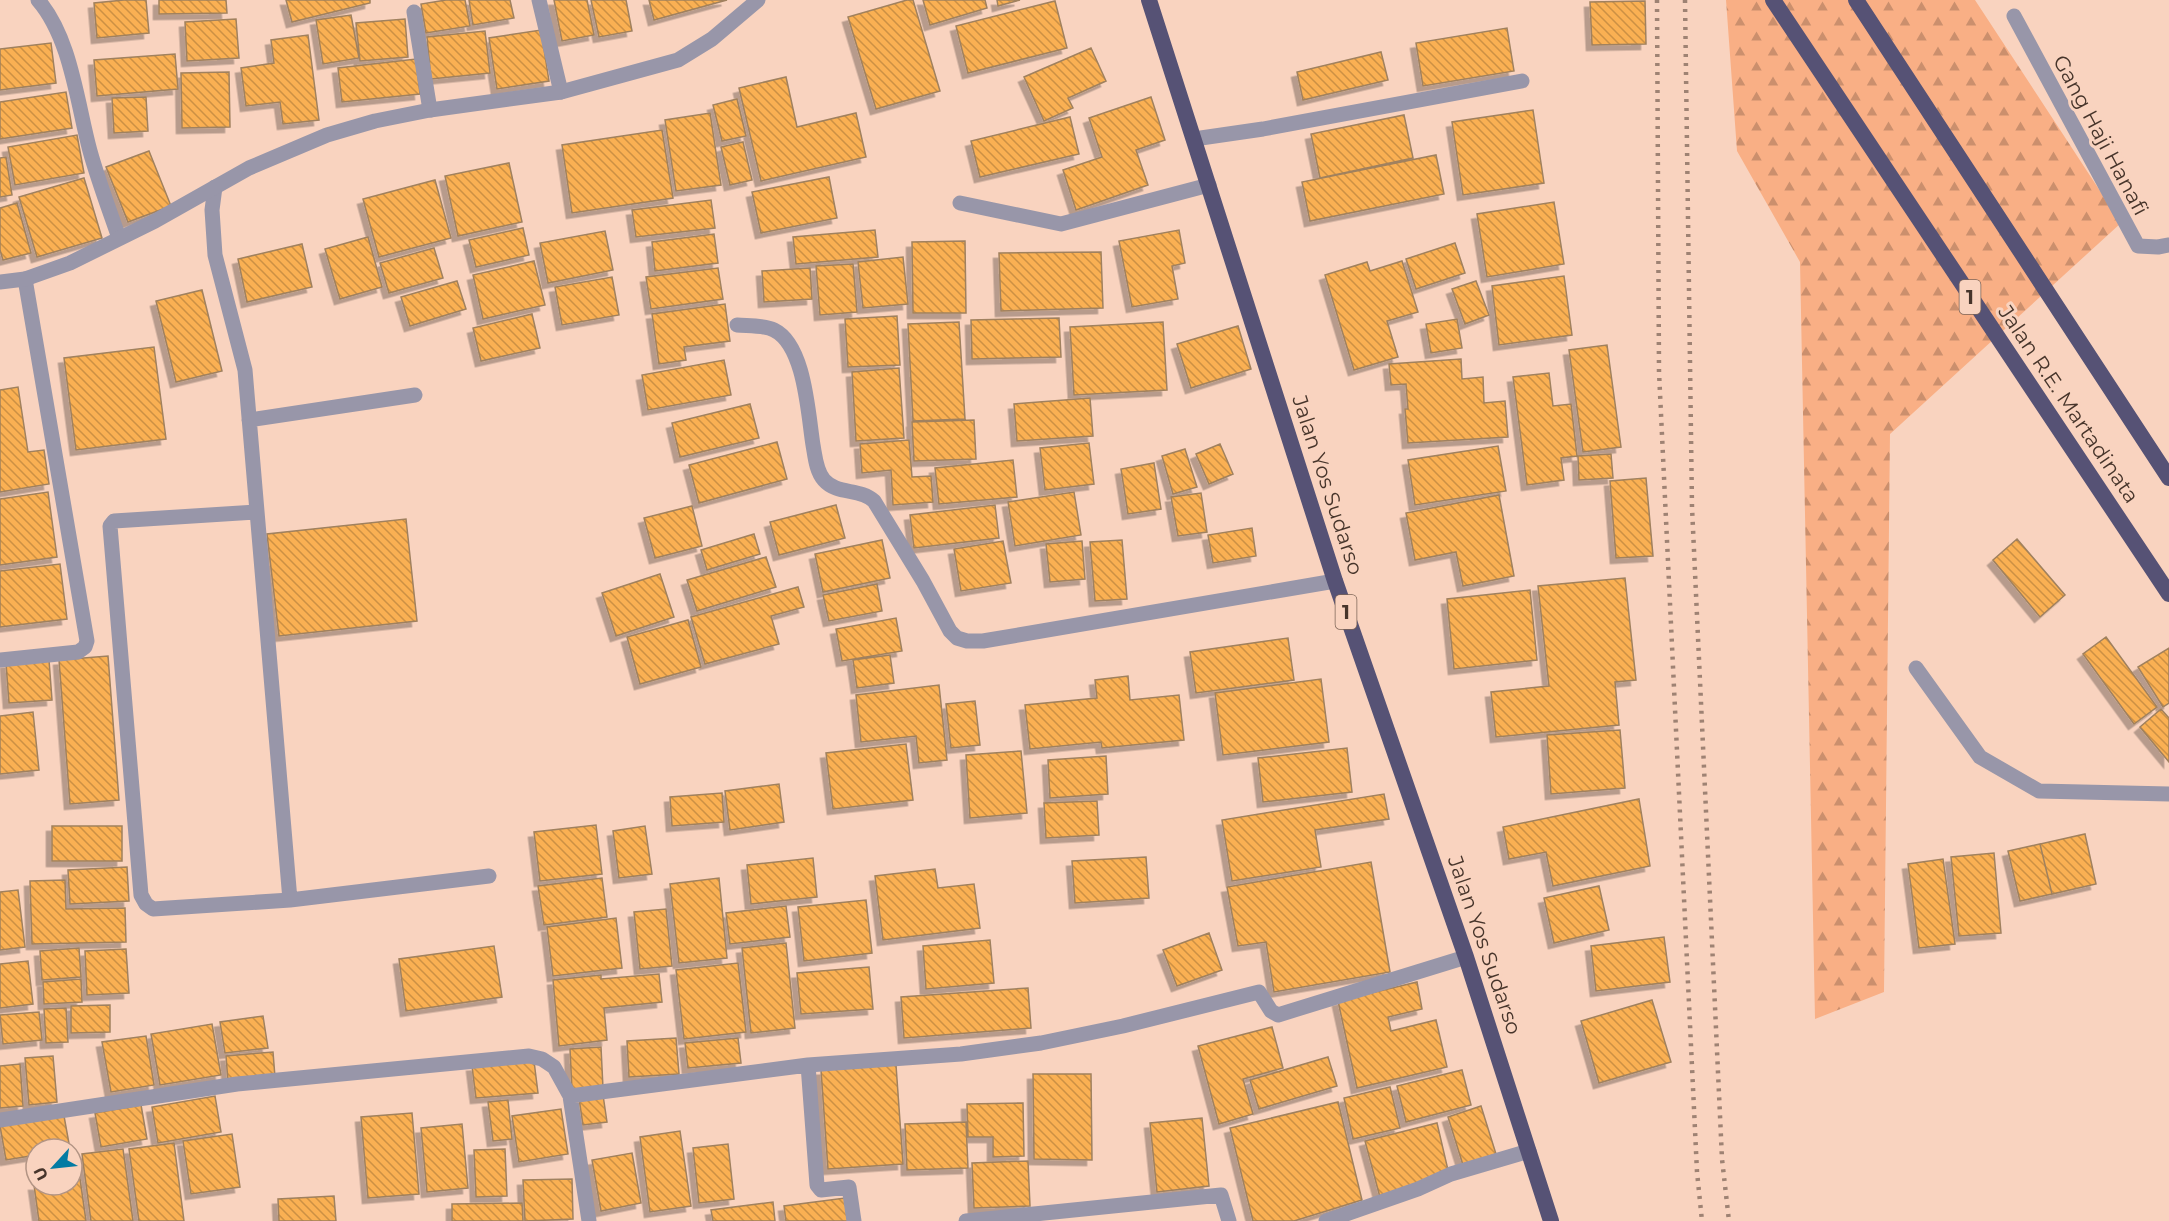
<svg xmlns="http://www.w3.org/2000/svg" width="2169" height="1221" viewBox="0 0 2169 1221" font-family="Montserrat,sans-serif">
	<defs>
		<pattern id="forest-firs" width="22" height="20" patternUnits="userSpaceOnUse" patternTransform="scale(1.5)"><rect width="22" height="20" fill="#f9af85"/><path d="M5 1l3.5 6h-7zM16 11l3.5 6h-7z" fill="#cb8f6d"/></pattern>
		<pattern id="building-back-hatch" width="6" height="6" patternUnits="userSpaceOnUse" patternTransform="scale(1.5)"><rect width="6" height="6" fill="#fab052"/><path d="M-1 5l2 2M0 0l6 6M5-1l2 2" fill="none" stroke="#cc9044"/></pattern>
		<filter id="shadow"><feDropShadow dx="-5.5" dy="5.5" stdDeviation="0" flood-color="#0004"/></filter>
	</defs>
	<rect width="100%" height="100%" fill="#f9d3bf"/>
	<path fill="url(#forest-firs)" d="M1726,0H1975L2121,223L1890,434L1884,992L1815,1019L1800,262L1737,151Z"/>
	<path fill="url(#building-back-hatch)" stroke="#a0815e" stroke-width="1.5" filter="url(#shadow)" d="M124,0H146L149,33L97,38L94,3Z
		M159,0H226L227,13L159,14Z
		M286,0H370V3L292,22Z
		M446,0H465L470,26L426,33L421,4Z
		M469,0H510L514,18L473,25Z
		M554,0H587L594,35L562,41Z
		M591,0H626L632,31L599,37Z
		M649,0H727L654,20Z
		M907,0H913L940,91L876,109L848,17Z
		M923,0H985L987,8L930,25Z
		M997,0H1020L998,6Z
		M1055,1L1067,48L968,73L956,26Z
		M1645,1L1646,44L1592,45L1590,2Z
		M351,15L359,58L323,64L316,20Z
		M236,19L239,58L187,61L185,22Z
		M405,19L408,57L360,61L356,23Z
		M1507,28L1514,71L1423,86L1416,43Z
		M541,30L549,81L497,89L489,38Z
		M485,31L490,73L431,79L427,37Z
		M308,35L319,120L283,124L280,102L246,106L241,68L274,63L271,40Z
		M51,43L56,83L0,90V49Z
		M1091,48L1106,81L1068,98L1073,108L1044,121L1024,77Z
		M1381,52L1388,80L1303,100L1297,72Z
		M175,54L178,89L97,96L94,60Z
		M416,59L420,94L342,102L338,68Z
		M229,72L230,127L182,128L181,73Z
		M786,77L797,127L856,113L866,157L761,181L739,88Z
		M66,92L72,128L0,139V102Z
		M146,97L148,131L114,133L112,98Z
		M1151,97L1165,140L1136,150L1148,185L1076,210L1063,170L1102,157L1089,118Z
		M737,99L746,136L722,141L713,105Z
		M1533,110L1544,183L1463,195L1452,122Z
		M710,113L721,185L676,191L665,120Z
		M1404,115L1413,158L1320,178L1311,134Z
		M1070,117L1079,154L980,177L971,141Z
		M662,130L673,198L572,213L562,145Z
		M77,135L84,173L15,185L8,147Z
		M743,142L752,180L730,185L721,147Z
		M149,151L171,206L128,222L106,167Z
		M1436,155L1444,194L1310,221L1302,182Z
		M6,157L12,195L0,197V158Z
		M509,163L522,222L458,236L445,176Z
		M829,177L837,218L761,233L752,192Z
		M84,178L102,238L37,257L19,197Z
		M435,180L451,238L379,257L363,199Z
		M711,200L715,228L636,237L632,210Z
		M1554,202L1564,264L1487,277L1477,214Z
		M17,203L31,253L3,260L0,250V208Z
		M523,228L529,255L476,267L469,240Z
		M875,230L878,257L796,264L793,237Z
		M1179,230L1185,263L1172,266L1178,299L1132,307L1119,241Z
		M605,231L613,270L548,283L540,243Z
		M714,234L718,263L655,271L652,242Z
		M368,237L382,287L340,299L325,249Z
		M965,241L966,313H913L912,242Z
		M1455,243L1465,273L1416,289L1406,259Z
		M302,244L312,287L247,302L238,259Z
		M434,248L443,278L389,293L380,263Z
		M1101,252L1103,308L1001,311L999,253Z
		M903,257L908,304L863,308L858,262Z
		M534,261L545,305L483,319L473,275Z
		M1402,261L1418,312L1387,321L1398,357L1354,370L1325,275L1367,262L1370,271Z
		M853,264L857,312L820,315L816,266Z
		M718,268L723,299L651,309L646,277Z
		M810,268L812,299L764,302L762,271Z
		M1564,276L1572,335L1499,345L1492,286Z
		M612,277L619,315L562,325L555,287Z
		M457,281L466,309L410,326L401,297Z
		M1476,281L1489,315L1465,324L1452,289Z
		M202,290L222,371L176,382L156,301Z
		M725,304L730,341L684,347L686,360L659,364L652,314Z
		M532,314L540,348L481,361L473,328Z
		M897,316L900,365L848,367L845,319Z
		M1059,318L1061,357L972,359L971,320Z
		M1457,319L1462,348L1431,353L1426,324Z
		M959,322L965,419L913,421L908,324Z
		M1163,322L1167,390L1074,395L1070,327Z
		M1238,326L1251,369L1191,388L1177,344Z
		M1607,345L1621,447L1583,452L1569,350Z
		M154,347L166,439L76,450L64,358Z
		M1461,359L1462,379L1483,377L1484,403L1505,401L1508,437L1408,443L1405,409H1408L1406,384L1391,385L1389,364Z
		M724,360L731,395L648,410L642,375Z
		M899,368L904,438L856,441L852,372Z
		M1549,373L1553,406L1571,404L1577,456L1561,458L1564,480L1527,485L1513,377Z
		M18,387L28,452L44,450L49,484L0,492V390Z
		M1090,398L1093,436L1017,441L1014,404Z
		M750,404L759,438L680,457L672,423Z
		M974,420L976,459L914,461L912,422Z
		M909,440L912,477L931,476L933,502L893,505L891,470L862,473L860,444Z
		M777,442L787,479L699,503L689,465Z
		M1089,443L1094,484L1045,490L1040,448Z
		M1220,444L1233,474L1209,484L1196,454Z
		M1498,446L1506,491L1415,505L1408,460Z
		M1185,449L1197,487L1173,494L1162,456Z
		M1611,454L1613,478L1579,480L1578,456Z
		M1013,460L1017,497L939,504L935,468Z
		M1154,463L1161,509L1128,514L1121,469Z
		M1646,478L1653,556L1616,558L1610,481Z
		M48,492L57,557L0,565V499Z
		M1074,492L1081,535L1015,546L1008,502Z
		M1201,493L1207,532L1178,536L1171,497Z
		M1499,495L1514,576L1463,586L1456,552L1415,560L1406,513Z
		M836,505L845,538L779,555L770,522Z
		M995,505L999,538L914,548L910,515Z
		M692,506L702,546L655,558L644,518Z
		M406,519L417,621L279,636L267,534Z
		M1252,528L1256,556L1213,563L1208,535Z
		M754,534L760,554L707,570L701,550Z
		M2017,539L2065,595L2040,617L1993,560Z
		M882,540L890,578L823,592L815,554Z
		M1122,540L1127,599L1095,601L1090,542Z
		M1003,541L1011,583L961,591L954,549Z
		M1082,541L1085,579L1050,582L1046,544Z
		M766,557L776,587L697,611L687,580Z
		M60,564L67,619L0,627V571Z
		M660,574L674,617L616,636L602,593Z
		M1625,578L1636,680L1615,682L1619,725L1496,737L1491,692L1549,686L1538,586Z
		M877,584L882,611L829,621L823,595Z
		M798,587L804,607L771,616L779,644L705,664L691,617Z
		M1530,590L1537,660L1454,669L1447,599Z
		M896,618L902,651L842,661L836,629Z
		M688,620L701,667L640,684L627,637Z
		M2106,637L2157,707L2134,724L2083,654Z
		M1288,638L1294,680L1196,693L1190,652Z
		M2169,648V703L2163,707L2138,667Z
		M890,655L894,683L857,688L853,660Z
		M108,656L119,800L70,804L59,660Z
		M49,660L52,700L9,703L6,663Z
		M1128,676L1130,700L1179,695L1184,740L1102,748L1101,742L1030,749L1025,705L1097,698L1095,680Z
		M1321,679L1329,742L1223,755L1215,693Z
		M939,685L947,760L919,763L916,736L861,742L856,695Z
		M975,701L980,745L951,748L946,704Z
		M2161,709L2169,718V762L2140,727Z
		M33,712L39,770L0,774V716Z
		M1620,730L1625,788L1551,794L1547,735Z
		M906,744L913,800L833,809L826,753Z
		M1347,748L1352,792L1263,802L1258,758Z
		M1021,751L1027,813L970,818L966,755Z
		M1106,756L1108,794L1050,798L1048,760Z
		M779,784L784,822L730,830L725,791Z
		M722,793L724,822L672,826L670,797Z
		M1384,794L1389,819L1315,830L1321,867L1232,881L1222,820Z
		M1639,799L1650,866L1553,886L1546,852L1509,859L1503,827Z
		M1097,801L1099,835L1046,838L1044,803Z
		M596,825L602,874L540,881L534,832Z
		M52,826H122V861H52Z
		M645,826L652,874L619,878L613,831Z
		M2085,834L2096,884L2052,894L2040,844Z
		M2040,844L2052,894L2020,901L2008,851Z
		M1994,853L2001,933L1959,936L1951,857Z
		M1146,857L1149,898L1075,903L1072,861Z
		M813,858L817,897L751,904L747,865Z
		M1943,859L1955,944L1919,948L1908,864Z
		M1371,862L1390,972L1274,992L1266,942L1238,946L1227,887Z
		M127,867L129,901L70,904L68,870Z
		M935,869L938,888L974,884L980,928L883,940L875,876Z
		M602,878L607,917L544,925L538,886Z
		M719,878L727,958L679,963L670,884Z
		M65,880L66,909L125,908L126,942L32,944L30,881Z
		M1599,886L1609,930L1554,943L1544,898Z
		M18,890L25,947L0,950V892Z
		M866,900L872,953L804,961L798,907Z
		M786,906L790,937L730,944L726,913Z
		M666,909L672,966L640,969L634,912Z
		M616,918L622,968L553,976L547,927Z
		M1209,933L1222,970L1177,986L1163,950Z
		M1664,937L1670,982L1596,991L1591,946Z
		M990,940L994,983L926,989L923,946Z
		M786,943L795,1028L751,1033L742,948Z
		M494,946L502,997L406,1011L399,959Z
		M79,948L81,977L42,980L40,951Z
		M126,949L129,993L87,995L85,951Z
		M28,961L33,1004L0,1008V964Z
		M738,963L746,1032L684,1039L676,970Z
		M869,967L873,1009L801,1014L797,973Z
		M659,974L662,1002L604,1008L607,1040L559,1046L553,980L601,975V979Z
		M81,979L82,1002L44,1004L43,982Z
		M1417,982L1422,1009L1388,1017L1391,1031L1436,1020L1447,1067L1357,1088L1338,1001Z
		M1028,988L1031,1028L904,1038L901,997Z
		M1652,1000L1671,1062L1599,1083L1581,1021Z
		M110,1005V1032L71,1033V1006Z
		M66,1008L68,1042L46,1043L44,1009Z
		M39,1012L42,1040L3,1044L0,1015Z
		M263,1016L268,1048L225,1053L220,1022Z
		M212,1024L221,1075L160,1085L151,1034Z
		M1272,1027L1283,1068L1243,1079L1253,1114L1219,1124L1198,1046Z
		M146,1036L154,1085L111,1092L102,1042Z
		M676,1038L679,1074L629,1077L627,1041Z
		M738,1038L741,1063L688,1068L685,1043Z
		M601,1047L603,1088L572,1090L570,1049Z
		M273,1052L275,1077L228,1081L226,1056Z
		M53,1056L57,1102L29,1105L25,1058Z
		M1328,1057L1337,1086L1259,1109L1250,1080Z
		M534,1061L538,1093L476,1098L472,1066Z
		M20,1064L23,1106L0,1108V1066Z
		M896,1065L903,1164L828,1169L821,1070Z
		M1462,1070L1471,1105L1406,1122L1397,1086Z
		M1033,1074H1091L1092,1160L1034,1159Z
		M1390,1087L1400,1128L1353,1139L1344,1098Z
		M603,1095L607,1122L583,1125L579,1098Z
		M215,1096L221,1132L158,1143L152,1107Z
		M508,1100L512,1139L493,1141L488,1102Z
		M1338,1102L1362,1200L1294,1221H1253L1230,1128Z
		M1023,1103L1024,1156L993,1157V1137H968L967,1104Z
		M141,1105L147,1139L101,1147L95,1113Z
		M1481,1106L1496,1154L1463,1165L1448,1117Z
		M561,1109L568,1154L519,1162L512,1116Z
		M412,1113L419,1194L368,1198L361,1117Z
		M64,1116L70,1149H36V1155L6,1160L0,1126Z
		M1202,1118L1209,1186L1157,1192L1150,1123Z
		M966,1122L968,1168L907,1170L905,1124Z
		M1437,1123L1448,1170L1381,1201L1365,1141Z
		M462,1124L468,1188L427,1192L421,1128Z
		M680,1131L691,1206L650,1212L640,1137Z
		M232,1134L240,1187L191,1194L183,1141Z
		M174,1143L184,1221H139L129,1149Z
		M728,1144L734,1199L699,1203L693,1148Z
		M123,1149L133,1221H91L82,1154Z
		M505,1149L507,1196L476,1197L474,1150Z
		M632,1153L641,1203L601,1211L592,1160Z
		M1028,1161L1030,1206L974,1208L972,1163Z
		M80,1179L86,1221H39L34,1185H72V1180Z
		M572,1179L573,1219L525,1221L523,1180Z
		M334,1196L336,1221H279L278,1199Z
		M845,1198L848,1221H786L784,1206Z
		M773,1202L775,1221H713L711,1210Z
		M522,1203L523,1221H452V1204Z"/>
	<g fill="none" stroke-linecap="round" stroke-linejoin="round">
		<path stroke="#9896a9" stroke-width="15" d="M38,0C71,38 77,103 90,151C98,180 109,209 119,238
			M539,0L561,92
			M414,12L430,110
			M2014,16L2138,246L2158,247L2169,245
			M1194,139L1263,129L1522,81
			M215,187L212,210L215,255L245,370L290,900
			M960,203L1061,224L1209,185
			M737,325C748,326 764,325 774,330C805,345 808,414 813,445C815,456 816,471 824,480C837,495 860,488 874,501L923,581L950,631L957,638L967,641H983L1335,581
			M249,420L415,395
			M257,512L114,521L110,526L141,895L146,904L153,909L290,900L489,876
			M0,660L78,652L85,647L87,641L25,279
			M1916,668L1980,757L2039,791L2169,794
			M808,1065L817,1185L821,1190L849,1187L854,1221
			M570,1096L808,1065L961,1054L1041,1043L1123,1026L1259,992L1271,1011L1278,1015L1466,957
			M0,1120L237,1084L529,1056L542,1059L554,1067L570,1096L589,1221
			M966,1221L1221,1195L1229,1221
			M1326,1221L1418,1189L1451,1174L1529,1151"/>
		<path stroke="#9896a9" stroke-width="15" d="M0,282L25,279L70,263L155,221L249,168L327,135L375,121L430,110L561,92L678,60L712,39L758,0"/>
		<path stroke="#565275" stroke-width="16" d="M1149,0L1335,581L1466,957L1551,1221
			M1773,0L2169,594
			M1856,0L2169,478"/>
		<path stroke="#9e8273" stroke-width="4.5" stroke-dasharray="3 6" stroke-linecap="butt" d="M1657,0L1659,372L1697,1172L1702,1221
			M1685,0L1692,507L1722,1159L1729,1221"/>
	</g>
	<g text-anchor="middle" dominant-baseline="central" stroke-width="6" stroke-linejoin="round" paint-order="stroke">
		<g fill="#f9d3bf" stroke="#7c6457" stroke-width="1.5">
			<rect x="1959.5" y="280" width="21" height="34" rx="4.5"/>
			<rect x="1335.5" y="595" width="21" height="34" rx="4.5"/>
		</g>
		<g font-size="20" font-weight="bold" fill="#47352b">
			<text x="1970" y="297">1</text>
			<text x="1346" y="612">1</text>
		</g>
		<g font-size="21" fill="#47352b" stroke="#f9d3bf">
			<text transform="translate(2101 135) rotate(62)">Gang Haji Hanafi</text>
			<text transform="translate(2069 404) rotate(56)">Jalan R.E. Martadinata</text>
			<text transform="translate(1328 485) rotate(72)">Jalan Yos Sudarso</text>
			<text transform="translate(1485 945) rotate(71)">Jalan Yos Sudarso</text>
		</g>
	</g>
	<g transform="translate(54 1167) rotate(243)"><circle r="28" fill="#f9d3bf" stroke="#b29484" stroke-width="1.5"/>
	<path d="M0-4.5L10 22L0 15L-10 22Z" fill="#037ba3"/>
	<text y="-9" font-size="16" font-weight="bold" text-anchor="middle" fill="#47352b">U</text>
	</g>
</svg>
